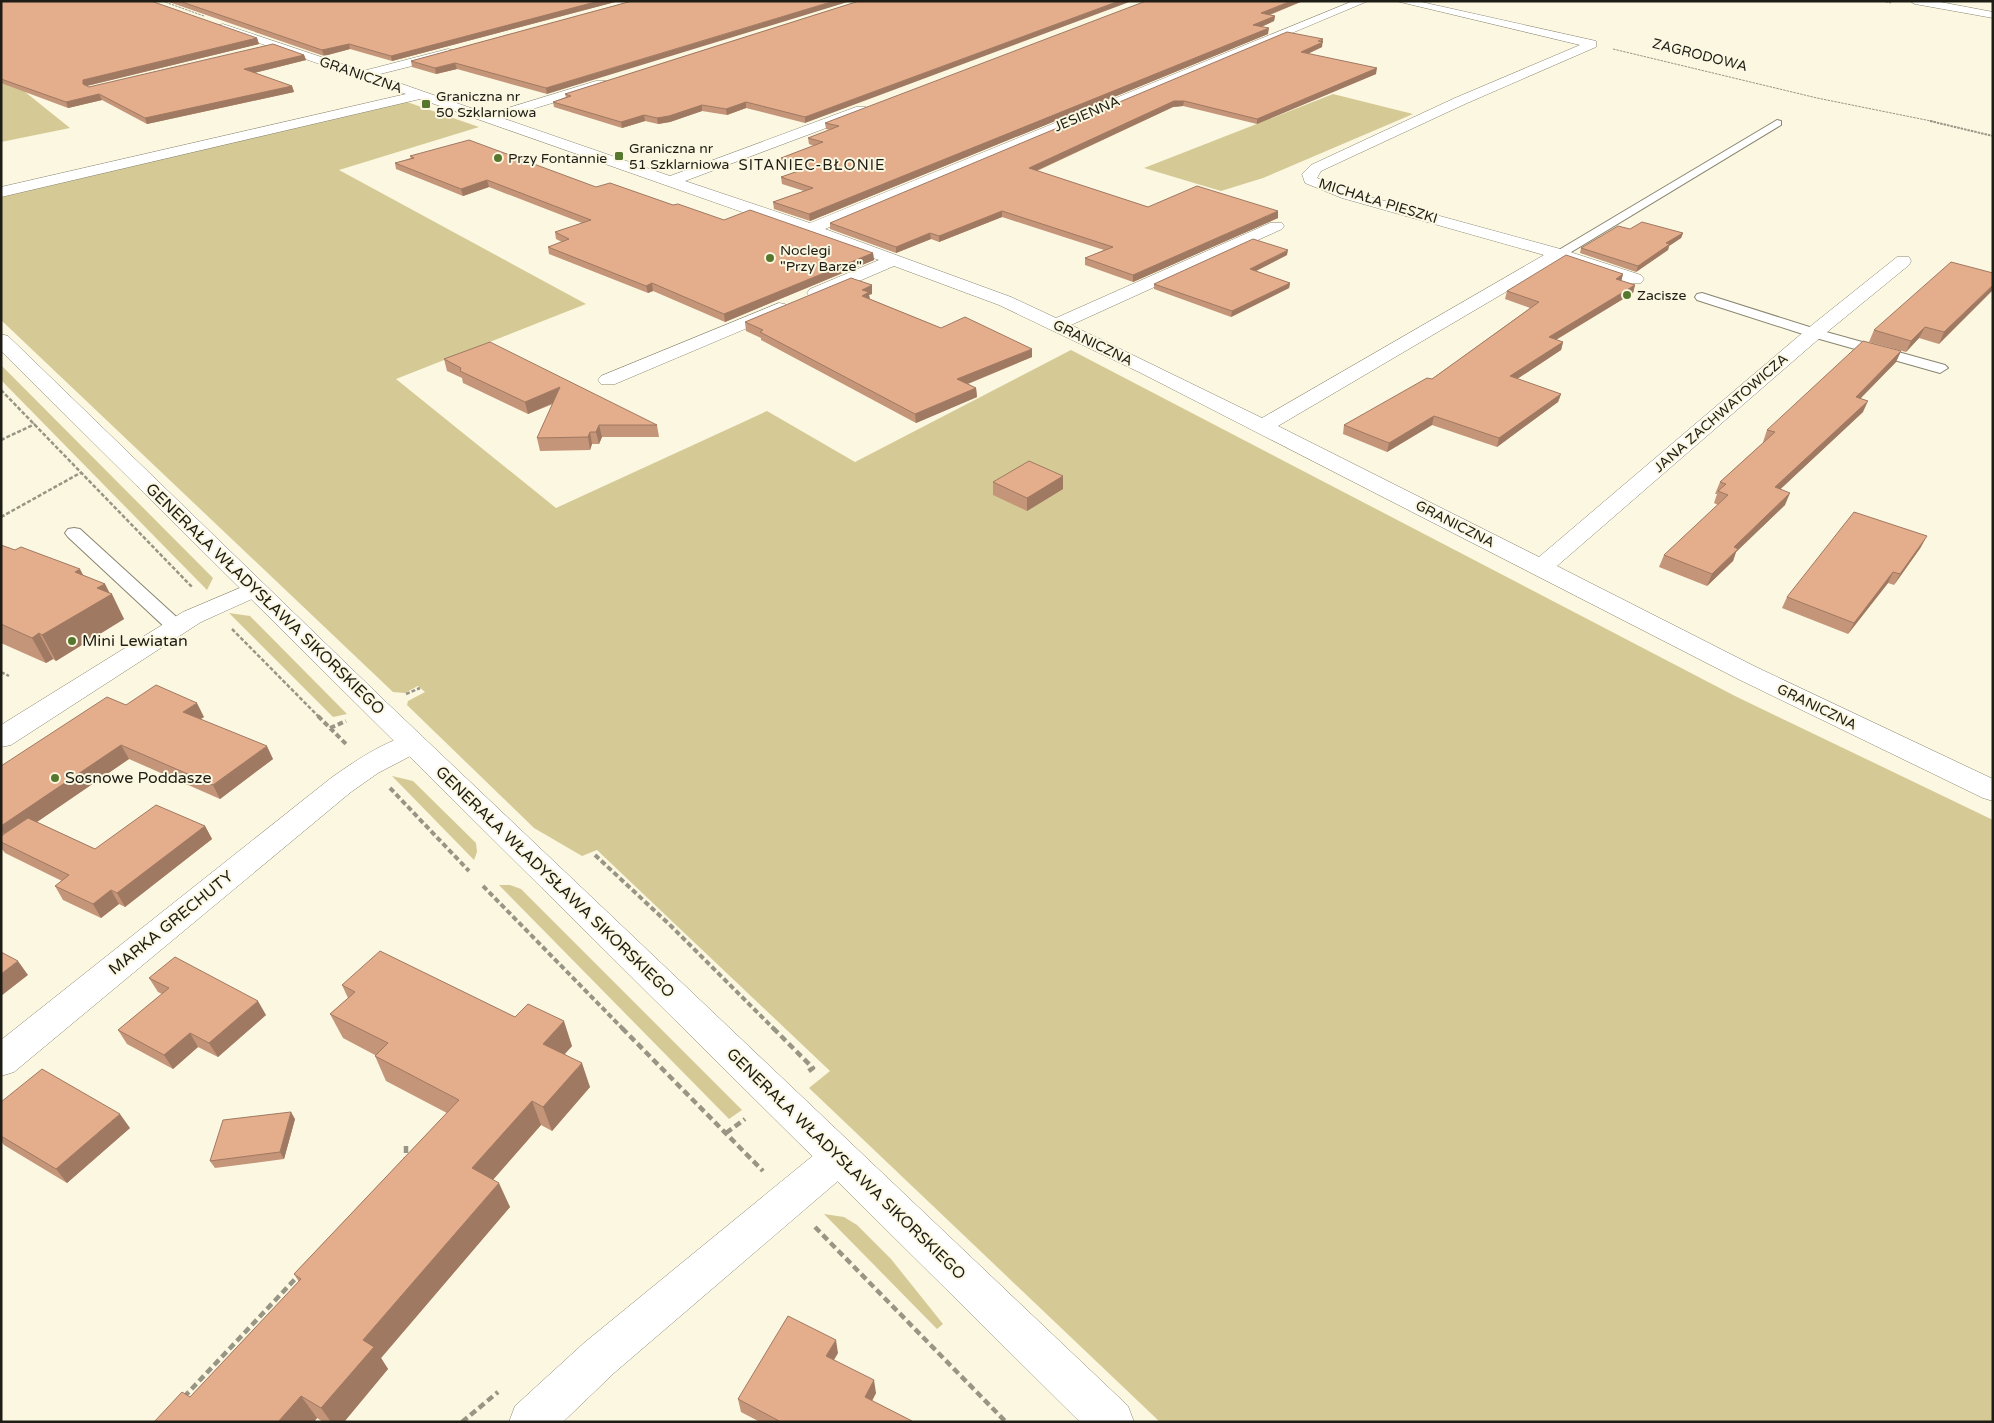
<svg xmlns="http://www.w3.org/2000/svg" width="1994" height="1423" viewBox="0 0 1994 1423" font-family="'Varela Round',sans-serif">
	<rect width="100%" height="100%" fill="#fbf7e0"/>
	<path fill="#d5ca96" d="M1,74L4,75L70,128L1,142Z
		M1333,94L1413,114L1263,178L1221,191L1144,168Z
		M407,102L479,127L339,170L586,304L396,379L556,508L767,411L855,462L1071,350L1735,696L1993,820V1422H1160L809,1088L830,1071L597,850L582,856L534,828L407,705L408,701L425,692L418,686L405,693L393,692L1,320V197Z
		M1,365L213,578L207,590L1,380Z
		M229,613L250,616L347,714L333,717Z
		M392,776L413,781L476,843L477,852L474,860Z
		M499,885H510L521,889L742,1110L729,1119Z
		M824,1214L844,1217L857,1225L891,1259L943,1324L937,1329Z"/>
	<g fill="none" stroke-linecap="round" stroke-linejoin="round">
		<defs>
			<path id="service" d="M1777,120L1781,121V125L1563,257H1553L1552,254Z
				M1702,293L1819,330L1945,365L1948,368L1940,373L1809,336L1697,300L1695,297L1697,294Z
				M74,528L80,529L183,623L186,627L183,631H169L68,537L65,533L68,529Z"/>
			<path id="minor" d="M1353,1H1368L825,229L1011,297L1056,318L1270,223H1282L1284,226L1282,229L1071,325L1262,418L1544,255L1342,198L1305,183L1302,174L1311,165L1455,98L1580,45L1396,1H1417L1596,41V47L1465,104L1321,171L1317,178L1352,192L1564,250L1641,275L1644,279L1641,283H1629L1560,260L1278,426L1539,557L1807,329L1897,257H1909L1911,261L1909,265L1821,337L1557,566L1756,667L1993,779V801L1983,798L1738,679L1141,373L999,305L894,266L822,297H810L807,293L810,289L879,260L420,99L1,197V187L406,94L219,29V25L223,24L363,71L448,49L452,50L454,53L452,56L376,75L488,114L596,81H606L607,84L606,87L502,118L670,176L856,107H866L868,110L866,113L685,181L810,223Z
				M779,303L785,304L788,308L785,312L615,384H601L598,380L601,376Z
				M254,582L263,584L266,589L263,594L201,622L11,745L1,747V725L183,612Z
				M412,734L422,736L426,743L422,750L378,773L351,792L14,1072L1,1076V1040L331,778C355,761 383,742 412,734Z
				M839,1140L852,1145L858,1157L852,1169L614,1373L563,1422H509L515,1406L584,1343L826,1145Z"/>
			<path id="tertiary" d="M1,334L8,336L386,702L1128,1406L1134,1422H1080L1,351Z"/>
			<path id="trunk" d="M1910,1H1935L1993,12V18L1915,4Z"/>
		</defs>
		<use href="#service" stroke="#898570" stroke-width="2"/>
		<use href="#minor" stroke="#898570" stroke-width="1"/>
		<use href="#tertiary" stroke="#898570" stroke-width="1"/>
		<use href="#trunk" stroke="#898570" stroke-width="1"/>
		<path stroke="#989585" stroke-width="1" stroke-dasharray="2.5 1" stroke-linecap="butt" d="M162,1L204,16
			M1882,1L1891,3
			M1613,49L1817,98L1936,122"/>
		<path stroke="#989585" stroke-width="2" stroke-dasharray="2.5 1" stroke-linecap="butt" d="M1930,121L1993,136"/>
		<path stroke="#989585" stroke-width="2.5" stroke-dasharray="4 2" stroke-linecap="butt" d="M1,390L192,587
			M1,440L35,424
			M1,517L82,472
			M232,629L319,717
			M1,672L9,676
			M406,694L420,688"/>
		<path stroke="#989585" stroke-width="4" stroke-dasharray="5.5 3" stroke-linecap="butt" d="M318,716L346,744
			M330,728L346,721
			M390,788L469,871
			M595,855L671,926L774,1029
			M483,886L623,1029"/>
		<path stroke="#989585" stroke-width="4.5" stroke-dasharray="7 4" stroke-linecap="butt" d="M622,1028L763,1171
			M773,1028L813,1068L806,1073
			M726,1133L745,1119
			M406,1146V1158
			M815,1227L1006,1422
			M184,1397L298,1276
			M462,1422L498,1392"/>
		<use href="#service" fill="#fff" fill-rule="evenodd"/>
		<use href="#minor" fill="#fff" fill-rule="evenodd"/>
		<use href="#tertiary" fill="#fff" fill-rule="evenodd"/>
		<use href="#trunk" fill="#fff" fill-rule="evenodd"/>
	</g>
	<path fill="#c49578" d="M1,1L257,38L259,44L87,86L89,87L304,55L306,60L254,73L292,86L294,92L147,124L102,100L68,108L1,83Z
		M166,1H619L392,61L350,49L324,56Z
		M632,1L547,94L457,69L436,74L412,67L411,61Z
		M859,1L805,123L746,108L727,115L702,111L670,122L658,124L645,121L622,128L554,107L553,102L566,97L565,94Z
		M1303,1L1270,15L1275,16L1274,21L1261,27L1268,34L810,221L774,209L773,202L804,191L782,184L781,177L801,170L781,164V158L814,146L809,144L808,138L830,130L826,129L825,123Z
		M1322,42V47L1308,54L1376,74L1257,124L1183,106L1173,107L1037,171L1148,207L1278,218L1133,282L1085,265V258L1104,250L1002,217L939,242L931,239L896,253L830,229V223Z
		M410,156L596,187L673,205L724,220L873,253L874,260L725,322L653,291L648,293L549,254L548,247L562,242L556,239L555,232L582,223L489,187L463,196L396,169L395,163L411,158Z
		M1630,229L1683,233L1681,238L1669,246L1668,250L1636,272L1580,253L1581,248Z
		M1287,255L1256,271L1290,283L1289,288L1231,317L1154,289V284Z
		M1993,273L1939,344L1919,338L1906,352L1869,342L1874,330Z
		M1623,274L1621,281L1635,285L1633,293L1556,340L1563,342L1561,350L1517,379L1561,394L1558,402L1497,447L1432,425L1387,452L1343,434L1344,425L1432,379L1530,308L1505,299L1507,291Z
		M872,294L869,295L870,299L941,328L1032,357L968,384L976,388L977,397L916,423L761,340V338L746,331L745,322Z
		M1901,351L1896,362L1861,398L1863,412L1780,489L1785,505L1736,552L1733,561L1707,586L1659,567L1664,555L1718,505L1714,503L1717,494H1715L1720,482L1764,442H1763L1767,430Z
		M444,359L657,425L659,437H602L599,444H592L590,450L540,451L537,438L553,404L528,414L463,383L462,378L447,371Z
		M1063,476V489L1027,511L993,495V482Z
		M1,545L105,584L124,619L56,661L53,659L46,663L1,643Z
		M1921,547L1894,585L1888,583L1848,634L1782,608L1787,597Z
		M126,705L204,717L200,719L273,759L220,799L129,759L37,822L95,849L205,826L212,839L125,907L119,904L101,918L63,900L55,886L62,881L5,853L1,848V766Z
		M149,978L266,1015L218,1057L198,1047L173,1069L127,1044L118,1030L162,994L158,992Z
		M342,985L572,1046L565,1054L590,1087L552,1131L541,1125L493,1180L510,1207L381,1358L388,1369L344,1422H323L317,1418L314,1422H154L190,1397L299,1282L294,1274L447,1113L386,1081L375,1056V1055L343,1038L330,1014L348,998Z
		M1,1102L130,1128L67,1183L4,1145L1,1141Z
		M295,1119L284,1159L215,1168L210,1161Z
		M838,1353L834,1360L876,1393L872,1401L912,1421V1422H760L741,1412L738,1399Z"/>
	<path fill="#a07962" d="M599,1H619L392,61L391,56Z
		M834,1H851L547,94L546,88Z
		M1119,1H1132L805,123V117Z
		M1291,1H1303L1261,18V13Z
		M1275,16L1274,21L1252,31L1253,25Z
		M1269,28L1268,34L810,221L809,214Z
		M257,38L259,44L86,86L83,84V80Z
		M1323,39L1322,47L1300,57L1301,52Z
		M349,44L350,49L324,56L322,50Z
		M304,55L306,60L246,75L244,69Z
		M455,63L457,69L436,74L435,68Z
		M1377,68L1376,74L1257,124V119Z
		M292,86L294,92L147,124L145,118Z
		M99,94L102,100L68,108L66,102Z
		M1174,101H1184L1183,106L1173,107L1029,174V168Z
		M746,102V108L727,115L726,109Z
		M702,105V111L670,122L658,124L657,118Z
		M644,115L645,121L622,128L621,122Z
		M487,180L489,187L463,196L461,189Z
		M1002,211V217L939,242V236Z
		M1278,211V218L1133,282V275Z
		M930,233L931,239L896,253V247Z
		M1683,233L1681,238L1669,246L1668,250L1636,272L1638,266L1666,243Z
		M1288,250L1287,255L1250,274V269Z
		M873,253L874,260L725,322L724,314Z
		M1623,274L1621,282L1616,279Z
		M652,283L653,291L648,293L646,286Z
		M1290,283L1289,288L1231,317L1232,311Z
		M872,285V294L869,295L870,301L862,304V290Z
		M1635,285L1633,293L1547,345L1549,337Z
		M1993,285V290L1939,344L1944,332Z
		M1925,327L1919,338L1906,352L1911,341Z
		M1563,342L1561,350L1508,385L1510,376Z
		M1032,349V357L957,388V379Z
		M1901,351L1896,362L1851,408L1856,397Z
		M560,387L562,399L528,414L525,402Z
		M976,388L977,397L916,423L915,414Z
		M1561,394L1558,402L1497,447L1499,438Z
		M1868,401L1863,412L1770,499L1775,487Z
		M1434,416L1432,425L1387,452L1389,443Z
		M599,425L602,437L599,444L596,432Z
		M590,432L592,444L590,450L588,437Z
		M1063,476V489L1027,511V498Z
		M1790,493L1785,505L1736,552L1733,561L1707,586L1712,574L1734,547Z
		M1927,536L1921,547L1894,585L1900,574Z
		M80,569L93,594L75,572Z
		M1893,572L1888,583L1848,634L1854,623Z
		M105,584L110,595L112,594L124,619L56,661L42,635L97,588Z
		M39,633L53,659L46,663L32,638Z
		M197,703L204,717L190,726L183,712Z
		M121,745L129,759L9,841L1,830V826Z
		M267,746L273,759L220,799L213,785Z
		M205,826L212,839L125,907L117,893Z
		M111,890L119,904L101,918L93,904Z
		M18,961L28,975L1,996V974Z
		M258,1001L266,1015L218,1057L209,1043Z
		M564,1021L572,1046L551,1068L543,1044Z
		M190,1033L198,1047L173,1069L164,1055Z
		M582,1063L590,1087L552,1131L543,1107Z
		M532,1101L541,1125L482,1192L472,1168Z
		M291,1112L295,1119L284,1159L280,1152Z
		M120,1114L130,1128L67,1183L56,1169Z
		M499,1183L510,1207L381,1358L388,1369L344,1422H331L321,1408L363,1340Z
		M836,1340L838,1353L828,1369L826,1356Z
		M874,1380L876,1393L867,1410L865,1397Z
		M301,1396L317,1418L314,1422H278Z"/>
	<path fill="#e4ad8c" stroke="#a07962" d="M1,1H151L257,38L83,80V84L89,87L273,44L304,55L244,69L292,86L145,118L99,94L66,102L1,79Z
		M179,1H599L391,56L349,44L322,50Z
		M632,1H834L546,88L455,63L435,68L411,61Z
		M859,1H1119L805,117L746,102L726,109L702,105L669,116L657,118L644,115L621,122L553,102L571,96L565,94Z
		M1146,1H1291L1261,13L1275,16L1253,25L1269,28L809,214L773,202L813,188L781,177L810,167L781,158L823,142L808,138L839,126L825,123Z
		M1287,32L1323,39L1318,41L1323,42L1301,52L1377,68L1257,119L1184,101H1174L1029,168L1148,207L1197,186L1278,211L1133,275L1085,258L1113,247L1002,211L939,236L930,233L896,247L830,223Z
		M469,140L596,187L610,183L673,205L678,204L724,220L750,210L873,253L724,314L652,283L646,286L548,247L569,239L555,232L591,220L487,180L461,189L395,163L414,158L410,156Z
		M1642,222L1683,233L1666,243L1670,244L1638,266L1581,248L1618,226L1630,229Z
		M1253,239L1288,250L1250,269L1290,283L1232,311L1154,284Z
		M1566,255L1623,274L1616,279L1635,285L1549,337L1563,342L1510,376L1561,394L1499,438L1434,416L1389,443L1344,425L1427,378L1432,379L1539,302L1507,291Z
		M1951,262L1993,273V276L1992,277H1993V285L1944,332L1925,327L1911,341L1874,330Z
		M851,278L872,285L862,290L869,292L862,296L941,328L965,317L1032,349L957,379L976,388L915,414L760,332L763,330L745,322Z
		M1863,341L1901,351L1856,397L1868,401L1775,487L1790,493L1734,547L1738,549L1712,574L1664,555L1728,495L1718,491L1726,484L1720,482L1775,432L1767,430Z
		M490,342L657,425H599L596,432H590L588,437L537,438L560,387L525,402L460,371L461,368L444,359Z
		M1029,461L1063,476L1027,498L993,482Z
		M1854,512L1927,536L1900,574L1893,572L1854,623L1787,597Z
		M1,545L15,550L21,547L80,569L75,572L105,584L97,588L112,594L42,635L39,633L32,638L1,624Z
		M156,685L197,703L183,712L267,746L213,785L121,745L1,826V766L107,697L126,705Z
		M156,805L205,826L117,893L111,890L93,904L55,886L69,875L1,842V836L28,818L95,849Z
		M380,951L515,1017L528,1004L564,1021L543,1044L582,1063L543,1107L532,1101L472,1168L499,1183L363,1340L374,1347L321,1408L301,1396L278,1422H154L182,1392L190,1397L301,1279L294,1274L459,1100L375,1056L388,1043L330,1014L355,992L342,985Z
		M1,952L18,961L1,974Z
		M175,957L258,1001L209,1043L190,1033L164,1055L118,1030L169,988L149,978Z
		M42,1069L120,1114L56,1169L1,1136V1124L2,1123H1V1102Z
		M291,1112L280,1152L210,1161L223,1120Z
		M788,1316L836,1340L826,1356L874,1380L865,1397L912,1421V1422H781L738,1399Z"/>
	<g fill="#56772e" stroke="#fbf7e0" stroke-width="2">
		<rect x="421" y="99" width="10" height="10" rx="2.5"/>
		<rect x="614" y="151" width="10" height="10" rx="2.5"/>
		<circle cx="498" cy="158" r="5"/>
		<circle cx="770" cy="258" r="5"/>
		<circle cx="1627" cy="295" r="5"/>
		<circle cx="72" cy="641" r="5"/>
		<circle cx="55" cy="778" r="5"/>
	</g>
	<g text-anchor="middle" dominant-baseline="central" stroke-width="4" stroke-linejoin="round" paint-order="stroke">
		<g font-size="14" fill="#1e1d15" stroke="#fbf7e0">
			<text transform="translate(1700 55) rotate(14)">ZAGRODOWA</text>
			<text transform="translate(361 75) rotate(19)">GRANICZNA</text>
			<text transform="translate(1087 114) rotate(-23)">JESIENNA</text>
			<text transform="translate(1378 201) rotate(17)">MICHAŁA PIESZKI</text>
			<text transform="translate(1093 343) rotate(26)">GRANICZNA</text>
			<text transform="translate(1721 413) rotate(-41)">JANA ZACHWATOWICZA</text>
			<text transform="translate(1455 524) rotate(27)">GRANICZNA</text>
			<text transform="translate(1817 707) rotate(26)">GRANICZNA</text>
		</g>
		<g font-size="14" fill="#1e1d15" stroke="#fbf7e0" text-anchor="start">
			<text x="436" y="96">Graniczna nr<tspan x="436" dy="16">50 Szklarniowa</tspan></text>
			<text x="629" y="148">Graniczna nr<tspan x="629" dy="16">51 Szklarniowa</tspan></text>
			<text x="508" y="158">Przy Fontannie</text>
			<text x="780" y="250">Noclegi<tspan x="780" dy="16">"Przy Barze"</tspan></text>
			<text x="1637" y="295">Zacisze</text>
		</g>
		<g font-size="15" letter-spacing="1" fill="#1e1d15" stroke="#fbf7e0">
			<text x="812" y="165">SITANIEC-BŁONIE</text>
		</g>
		<g font-size="16" fill="#1e1d15" stroke="#fbf7e0">
			<text transform="translate(265 599) rotate(44)">GENERAŁA WŁADYSŁAWA SIKORSKIEGO</text>
			<text transform="translate(555 882) rotate(44)">GENERAŁA WŁADYSŁAWA SIKORSKIEGO</text>
			<text transform="translate(171 923) rotate(-39)">MARKA GRECHUTY</text>
			<text transform="translate(846 1164) rotate(44)">GENERAŁA WŁADYSŁAWA SIKORSKIEGO</text>
		</g>
		<g font-size="16" fill="#1e1d15" stroke="#fbf7e0" text-anchor="start">
			<text x="82" y="641">Mini Lewiatan</text>
			<text x="65" y="778">Sosnowe Poddasze</text>
		</g>
	</g>
	<rect width="1994" height="1423" fill="none" stroke="#1e1d15" stroke-width="5"/>
</svg>
